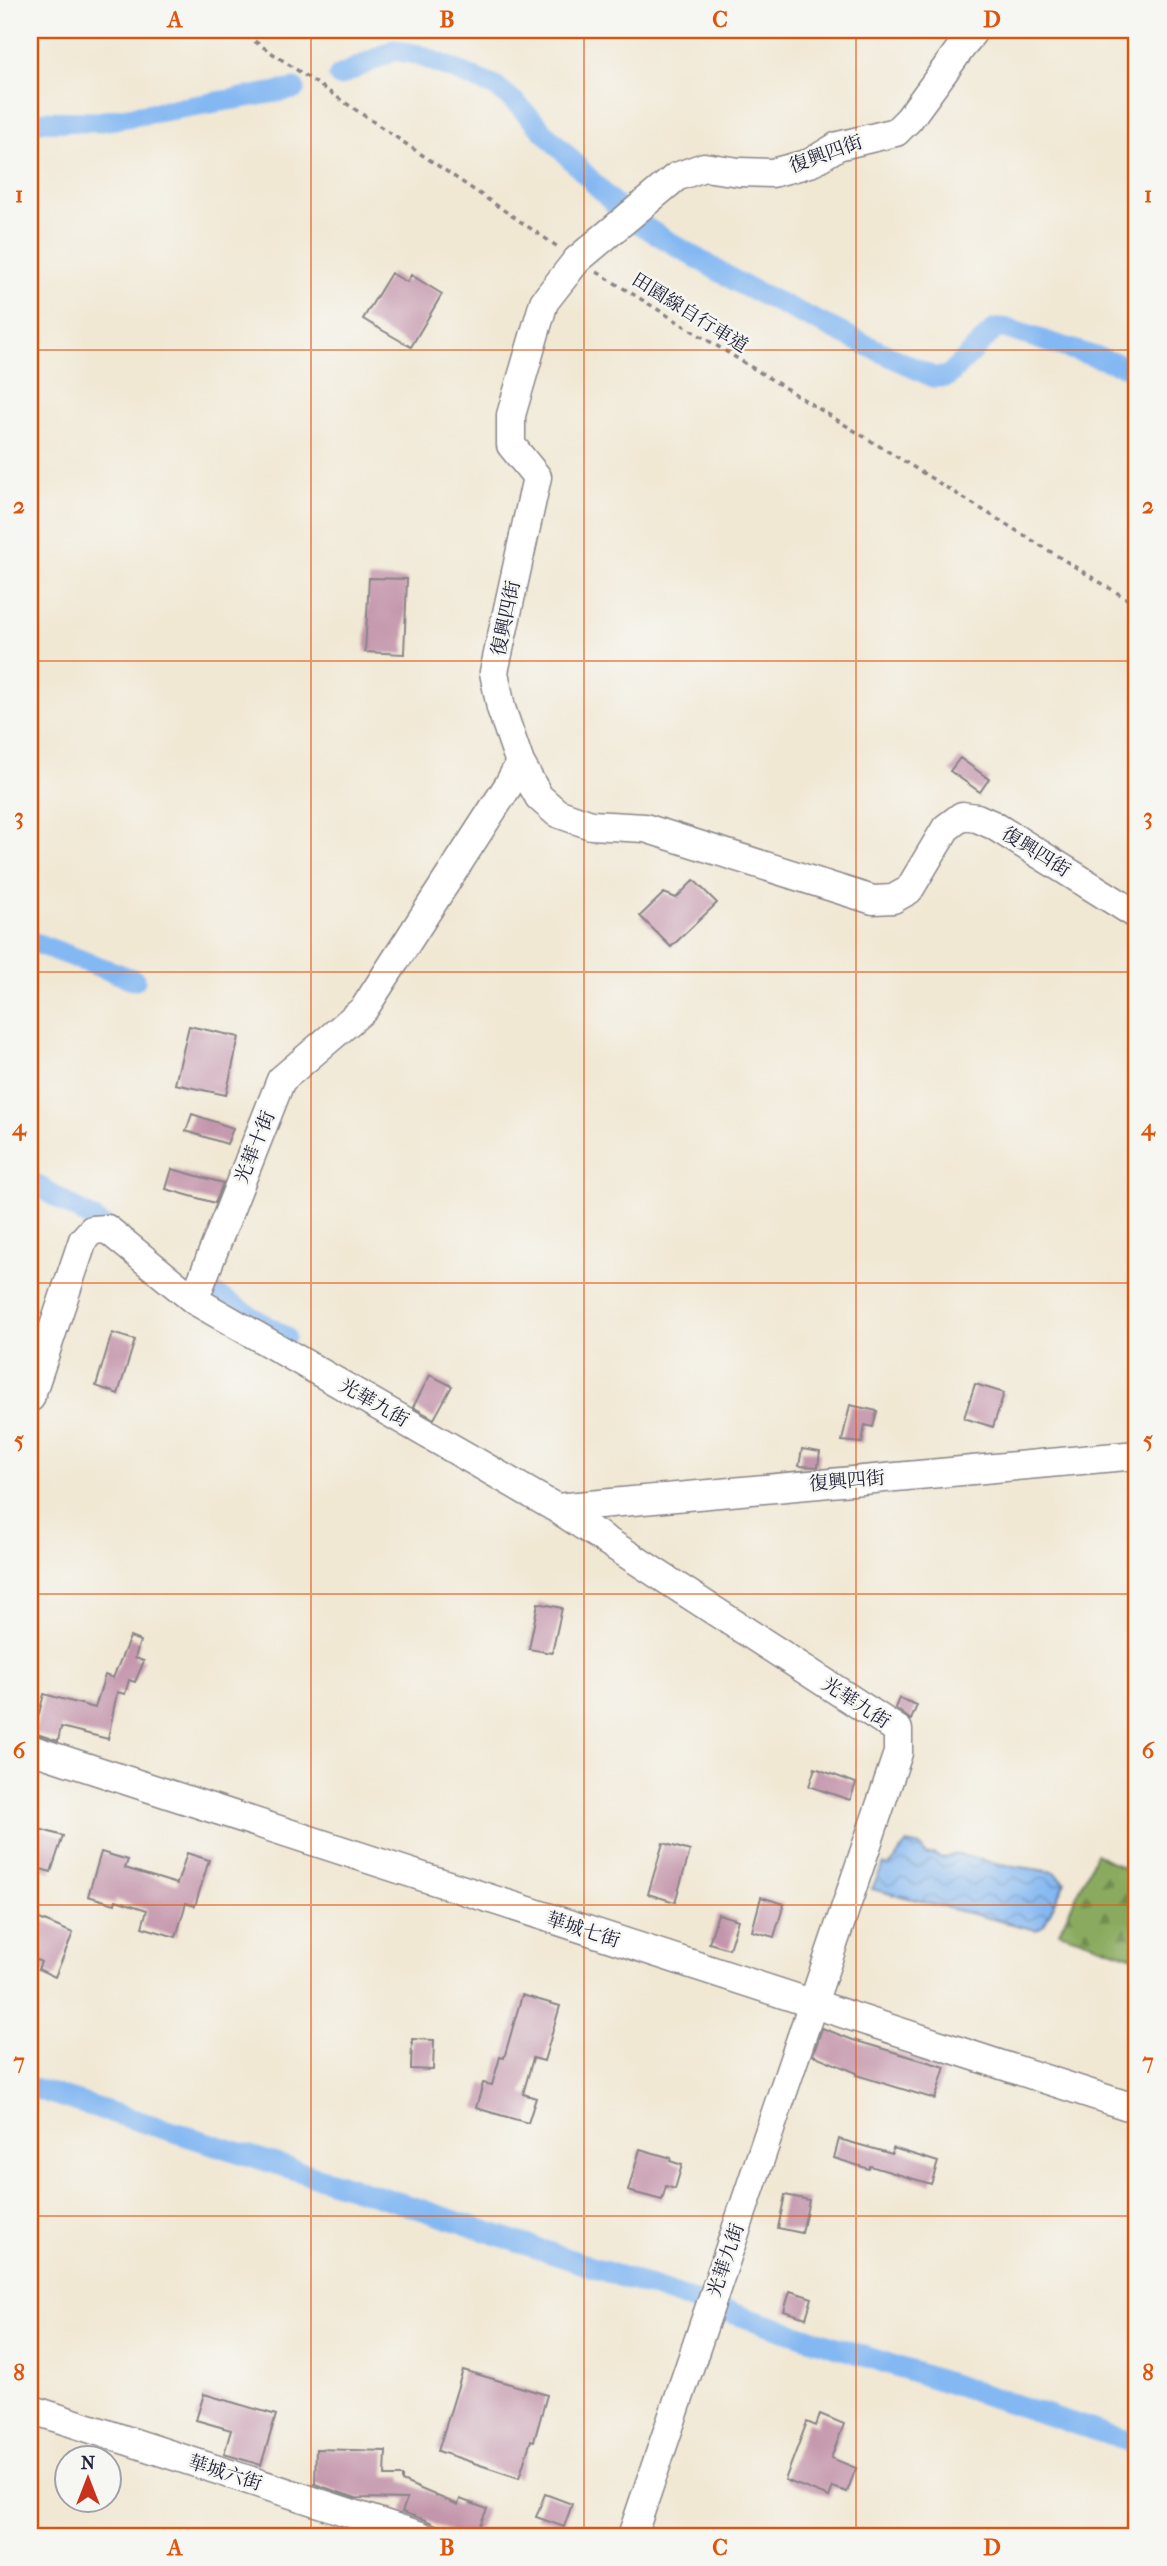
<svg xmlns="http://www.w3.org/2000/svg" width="1167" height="2566" viewBox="0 0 1167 2566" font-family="'IM FELL French Canon','Noto Serif TC',serif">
	<defs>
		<pattern id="forest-firs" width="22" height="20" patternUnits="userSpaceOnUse" patternTransform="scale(1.75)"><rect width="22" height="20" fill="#8aab5f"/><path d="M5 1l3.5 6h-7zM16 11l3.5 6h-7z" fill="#708b50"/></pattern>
		<pattern id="water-waves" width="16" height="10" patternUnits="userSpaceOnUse" patternTransform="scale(1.75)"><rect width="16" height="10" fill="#84b8f2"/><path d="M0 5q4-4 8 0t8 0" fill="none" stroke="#6c95c5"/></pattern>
	</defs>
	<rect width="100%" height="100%" fill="#f6f6f2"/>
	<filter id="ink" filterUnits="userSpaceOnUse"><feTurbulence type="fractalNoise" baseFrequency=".0143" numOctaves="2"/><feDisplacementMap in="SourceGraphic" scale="14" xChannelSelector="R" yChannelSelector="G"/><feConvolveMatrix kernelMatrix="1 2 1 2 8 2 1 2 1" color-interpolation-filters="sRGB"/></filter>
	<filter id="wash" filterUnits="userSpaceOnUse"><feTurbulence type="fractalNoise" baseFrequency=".00686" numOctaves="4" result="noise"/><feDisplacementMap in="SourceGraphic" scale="28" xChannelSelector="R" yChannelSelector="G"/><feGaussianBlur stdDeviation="1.57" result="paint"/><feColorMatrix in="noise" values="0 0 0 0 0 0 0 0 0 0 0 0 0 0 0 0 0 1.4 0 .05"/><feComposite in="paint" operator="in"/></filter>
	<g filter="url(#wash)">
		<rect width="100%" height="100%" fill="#f1e8d4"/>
		<path fill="url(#forest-firs)" stroke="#56664d" stroke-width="2" d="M1096,1854L1137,1875V1958L1059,1932Z"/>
		<path fill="url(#water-waves)" stroke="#536d96" stroke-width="2" d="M907,1843L920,1846L926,1855L933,1854L942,1858L956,1854L1000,1864L1054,1872L1065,1882L1044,1925L1036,1930L872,1889L883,1865L889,1866C899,1857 899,1851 907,1843Z"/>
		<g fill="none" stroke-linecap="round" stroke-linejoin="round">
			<path stroke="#84b8f2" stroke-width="21" d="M339,76L394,50L419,55L498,88L517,104L617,207
				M30,121L97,122L295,89
				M631,219L742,285L933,377H947L995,329L1004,328L1137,370
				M30,941L135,980
				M30,1181L112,1231
				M203,1287L285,1337
				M30,2087L420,2209L696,2302
				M719,2309L1137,2444"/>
		</g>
		<g id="blocks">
			<path fill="#c496ac" d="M391,273L407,282L411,275L442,294L411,347L363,319Z
				M369,578L407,579L404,654L365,652Z
				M960,758L989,779L980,792L950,771Z
				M694,880L717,903L671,947L640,916L664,893L676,898Z
				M189,1026L239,1037L226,1095L175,1084Z
				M192,1114L233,1128L227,1144L186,1131Z
				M172,1169L223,1183L215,1203L166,1189Z
				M112,1333L135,1340L118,1394L96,1386Z
				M430,1375L452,1386L434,1419L413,1407Z
				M975,1384L1004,1393L993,1427L964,1418Z
				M850,1405L877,1411L873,1427L865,1425L862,1443L842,1441Z
				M802,1449L820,1452L818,1467L799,1466Z
				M538,1603L562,1608L552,1653L529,1649Z
				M130,1637L140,1641L135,1658L144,1661L135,1682L129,1680L125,1694L117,1692L108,1739L61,1727L58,1741L34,1733L44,1694L95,1708L105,1675L113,1678Z
				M899,1698L917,1705L911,1720L895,1708Z
				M815,1768L856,1783L850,1800L809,1786Z
				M36,1828L63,1836L51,1872L30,1866V1849Z
				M663,1843L690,1851L675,1902L648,1894Z
				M101,1852L128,1860L125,1868L177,1884L187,1853L209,1860L195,1906L186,1903L176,1937L142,1927L147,1910L116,1900L115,1904L88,1896Z
				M761,1897L784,1904L774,1937L752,1931Z
				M718,1914L738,1920L729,1949L709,1943Z
				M30,1915L73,1933L55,1977L38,1969L41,1962L30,1957Z
				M522,1995L560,2006L544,2061L533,2058L523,2094L536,2098L528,2123L476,2108L483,2083L492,2085L500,2057L504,2058Z
				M822,2028L853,2040L945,2067L935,2099L856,2075L857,2073L813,2055Z
				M412,2039L434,2040L433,2070L411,2069Z
				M839,2139L892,2154L893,2148L938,2162L931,2184L870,2166L869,2169L834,2158Z
				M640,2149L671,2158L670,2161L682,2165L675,2189L666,2186L662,2200L628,2191Z
				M785,2195L809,2200L802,2233L778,2228Z
				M790,2291L812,2298L806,2318L784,2311Z
				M463,2370L547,2395L534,2441L531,2440L519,2478L438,2451Z
				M204,2394L276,2415L261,2465L224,2454L231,2430L196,2420Z
				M820,2414L844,2424L831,2458L856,2468L847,2492L833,2487L829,2497L785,2480L807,2422L816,2426Z
				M316,2449L386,2451L385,2476H402V2481L458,2505L460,2499L487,2509L475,2536H458L426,2520L402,2512L407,2499L356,2498L315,2484Z
				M545,2494L572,2504L564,2527L536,2517Z"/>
		</g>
	</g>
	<g filter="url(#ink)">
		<use href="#blocks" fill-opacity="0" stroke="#8a8588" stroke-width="2"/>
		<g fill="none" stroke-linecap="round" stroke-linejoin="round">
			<defs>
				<path id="minor" d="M974,30L909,119L896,132L838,146L810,163L772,173L739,172L704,167L676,177L577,260L544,302L511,415V445L537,477L494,672L501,708L520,763L539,797L557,813L591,825L645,828L873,900L893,899L909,890L946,828L962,816L977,818L993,825L1137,915
					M194,1300L556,1508L898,1730V1753L632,2536
					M30,1398L83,1240L92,1230L107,1229L194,1300L281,1080L364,1009L508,786L520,763
					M556,1508L1137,1455
					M30,1749L1137,2109
					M30,2409L421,2536"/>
			</defs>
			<use href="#minor" stroke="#8a8588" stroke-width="31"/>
			<path stroke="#8a8588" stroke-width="3.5" stroke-dasharray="5 5" stroke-linecap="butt" d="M238,30L558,247
				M597,272L1137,605"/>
			<use href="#minor" stroke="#fff" stroke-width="28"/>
		</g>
	</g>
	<path fill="none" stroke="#de560e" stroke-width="2" stroke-opacity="0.55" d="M311,30V2536M584,30V2536M856,30V2536M30,350H1137M30,661H1137M30,972H1137M30,1283H1137M30,1594H1137M30,1905H1137M30,2216H1137"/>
	<g text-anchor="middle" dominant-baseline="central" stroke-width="5" stroke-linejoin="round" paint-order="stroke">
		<g font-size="19" fill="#22223b" stroke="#f6f6f2">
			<text transform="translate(826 154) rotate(-20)">復興四街</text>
			<text transform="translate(690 313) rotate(32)">田園線自行車道</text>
			<text transform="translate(506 618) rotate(-78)">復興四街</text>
			<text transform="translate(1036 852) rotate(32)">復興四街</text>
			<text transform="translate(255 1147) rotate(-68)">光華十街</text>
			<text transform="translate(374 1403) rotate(30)">光華九街</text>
			<text transform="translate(847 1481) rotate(-5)">復興四街</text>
			<text transform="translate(856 1703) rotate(33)">光華九街</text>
			<text transform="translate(583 1930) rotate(18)">華城七街</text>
			<text transform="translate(726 2260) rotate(-71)">光華九街</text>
			<text transform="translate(225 2473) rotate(18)">華城六街</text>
		</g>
	</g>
	<rect width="1167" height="2566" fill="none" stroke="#f6f6f2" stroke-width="77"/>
	<g transform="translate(88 2479)"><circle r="33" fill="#f6f6f2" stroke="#a1a1a9" stroke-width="2"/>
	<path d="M0-5L12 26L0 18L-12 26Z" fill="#c8321e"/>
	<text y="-10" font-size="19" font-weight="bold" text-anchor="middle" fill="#22223b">N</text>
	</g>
	<rect x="38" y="38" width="1090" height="2490" fill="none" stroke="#de560e" stroke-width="2.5"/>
	<g font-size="23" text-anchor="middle" font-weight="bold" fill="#de560e">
		<text x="175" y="27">A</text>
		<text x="447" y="27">B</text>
		<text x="720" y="27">C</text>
		<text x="992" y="27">D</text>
		<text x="19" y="202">1</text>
		<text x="1148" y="202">1</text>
		<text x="19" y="513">2</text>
		<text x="1148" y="513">2</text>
		<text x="19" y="824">3</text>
		<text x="1148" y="824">3</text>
		<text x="19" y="1135">4</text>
		<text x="1148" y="1135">4</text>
		<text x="19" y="1447">5</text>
		<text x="1148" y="1447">5</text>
		<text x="19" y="1758">6</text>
		<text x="1148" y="1758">6</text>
		<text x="19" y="2069">7</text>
		<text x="1148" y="2069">7</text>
		<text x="19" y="2380">8</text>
		<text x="1148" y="2380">8</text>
		<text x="175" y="2555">A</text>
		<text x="447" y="2555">B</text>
		<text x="720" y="2555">C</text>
		<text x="992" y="2555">D</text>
	</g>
</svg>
